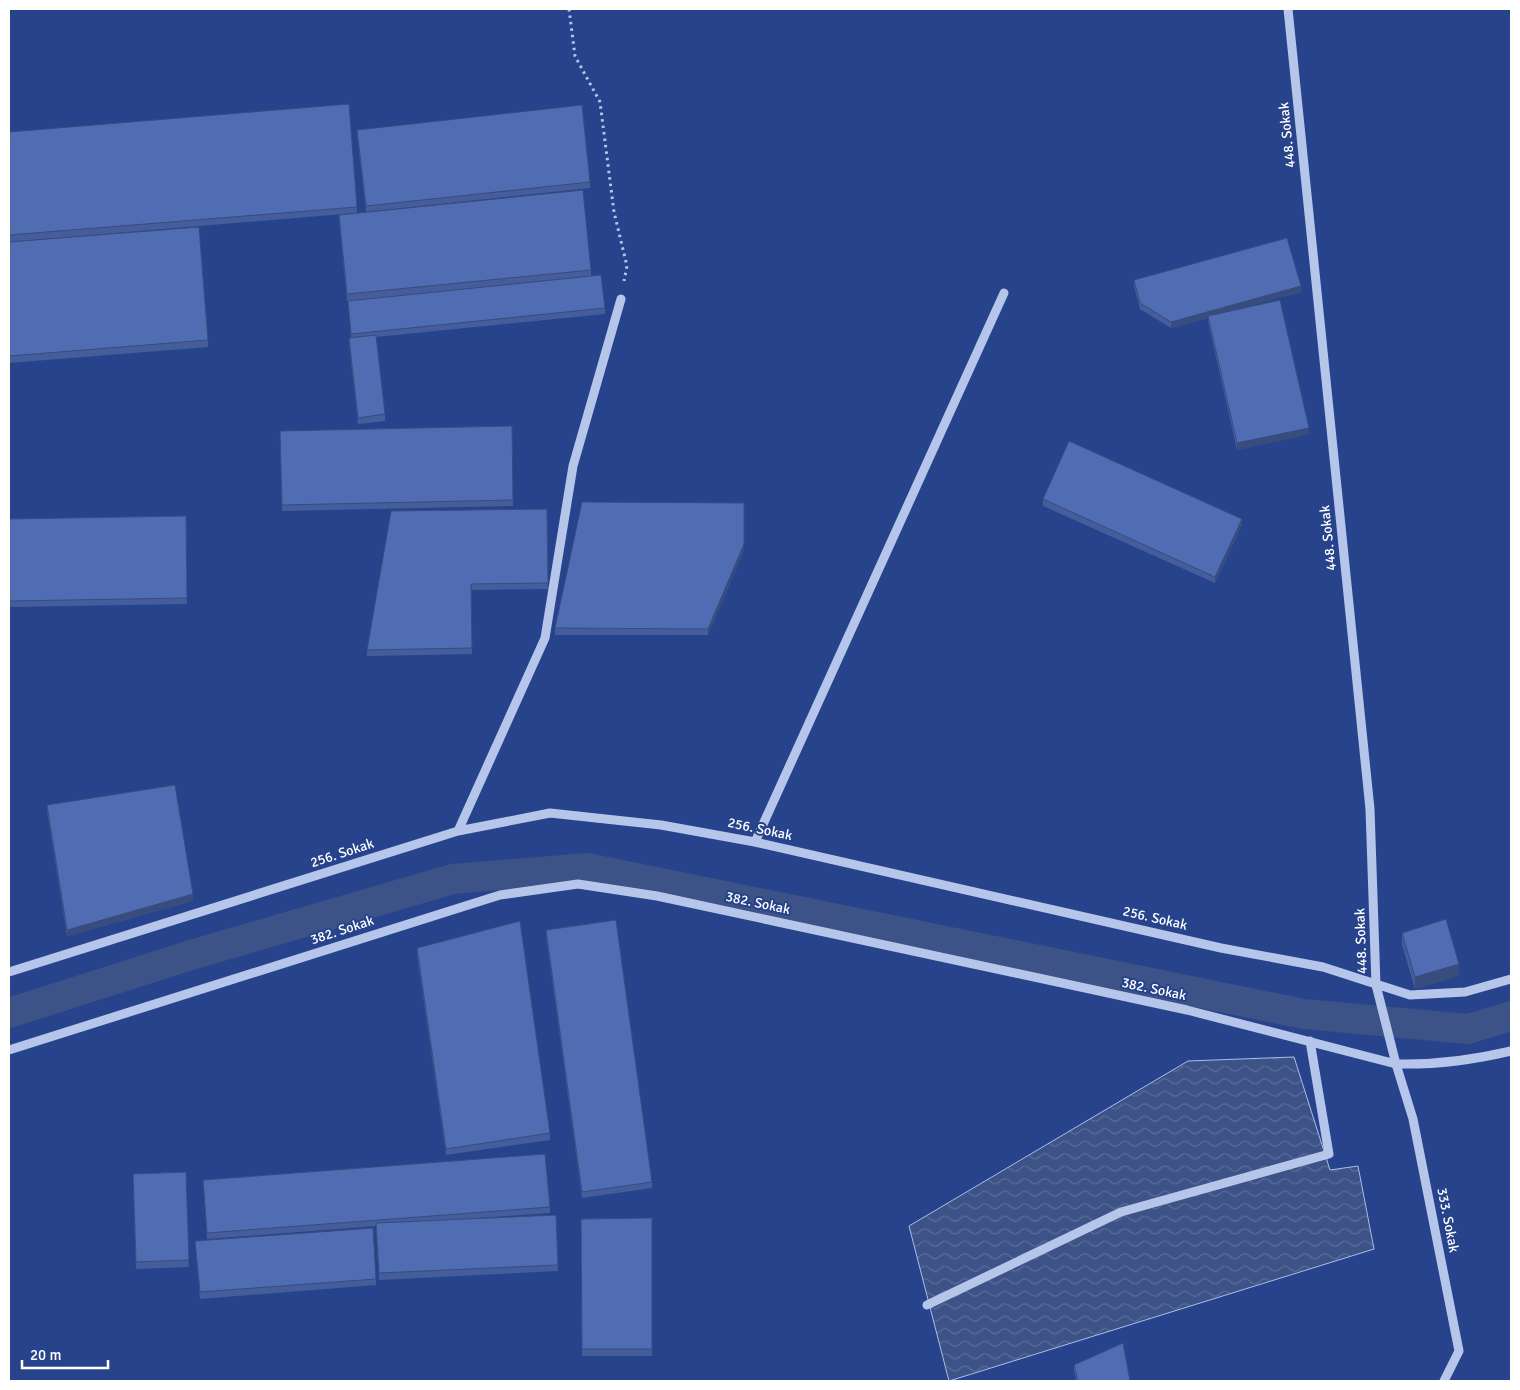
<svg xmlns="http://www.w3.org/2000/svg" width="1520" height="1390" viewBox="0 0 1520 1390" font-family="Signika,sans-serif">
	<defs>
		<pattern id="water-waves" width="16" height="10" patternUnits="userSpaceOnUse" patternTransform="scale(1.25)"><rect width="16" height="10" fill="#3d5287"/><path d="M0 5q4-4 8 0t8 0" fill="none" stroke="#5a6c99"/></pattern>
	</defs>
	<rect width="100%" height="100%" fill="#27438c"/>
	<path fill="url(#water-waves)" stroke="#abbeea" d="M1294,1057L1330,1170L1358,1166L1374,1249L949,1381L909,1226L1188,1061Z"/>
	<g fill="none" stroke-linecap="round" stroke-linejoin="round">
		<path stroke="#3d5287" stroke-width="30" d="M9,1013L191,955L453,879L587,868L1304,1014L1468,1029L1511,1016"/>
		<path stroke="#b6c6ea" stroke-width="3" stroke-dasharray="2.5 4" stroke-linecap="butt" d="M569,9L575,56L600,102L614,212L627,266L624,281"/>
		<path stroke="#b6c6ea" stroke-width="9" d="M1288,9L1370,809L1376,985L1396,1064L1413,1119L1459,1351L1444,1381
			M458,831L545,638L573,466L621,299
			M755,842L1004,293
			M9,972L458,831L550,813L661,825L755,842L1221,948L1323,967L1410,995L1465,992L1511,979
			M9,1050L500,895L578,884L657,896L1187,1010L1396,1064C1435,1065 1473,1060 1511,1051
			M927,1305L1121,1212L1329,1154L1310,1041"/>
	</g>
	<path fill="#455d9a" d="M357,130L590,182V188L366,212L357,136Z
		M9,132L357,207V213L591,270V276L605,308V314L376,337L385,414V421L358,424L349,344V338H351L348,301H347L339,221V215L356,213L9,242Z
		M9,242L208,340V347L9,363Z
		M1134,280L1301,292L1238,309L1309,434L1237,450L1208,322V318L1171,328L1140,309L1134,286Z
		M512,426L513,506L282,511L280,431Z
		M1043,499L1242,525L1215,583L1043,506Z
		M547,509L548,589L471,590L472,654L367,656V650Z
		M186,516L187,604L9,607V519Z
		M744,551L708,635H555V628Z
		M47,805L193,901L67,936L47,811Z
		M546,930L652,1182V1188L582,1198L546,936Z
		M1402,933L1459,976L1415,989L1402,945Z
		M417,948L550,1133V1140L446,1155L417,955Z
		M186,1172L189,1267L136,1269L133,1174Z
		M203,1180L550,1207V1213L479,1218L558,1265V1271L379,1280L376,1226L207,1239Z
		M652,1218V1356H582L581,1219Z
		M195,1241L376,1279V1285L200,1299Z
		M1074,1365L1130,1381H1076L1074,1371Z"/>
	<path fill="#384c7d" d="M1301,286V292L1171,328V322Z
		M1309,428V434L1237,450V443Z
		M1242,519V525L1215,583V577Z
		M744,544V551L708,635V629Z
		M193,894V901L67,936V930Z
		M1459,964V976L1415,989V977Z"/>
	<path fill="#506cb3" stroke="#384c7d" d="M349,104L357,207L9,235V132Z
		M582,105L590,182L366,206L357,130Z
		M583,190L591,270L347,294L339,215Z
		M199,227L208,340L9,356V242Z
		M1287,238L1301,286L1171,322L1140,303L1134,280Z
		M601,275L605,308L351,334L348,301Z
		M1280,300L1309,428L1237,443L1208,316Z
		M376,335L385,414L358,418L349,338Z
		M512,426L513,500L282,505L280,431Z
		M1069,441L1242,519L1215,577L1043,499Z
		M582,502L744,503V544L708,629L555,628Z
		M547,509L548,583L471,584L472,648L367,650L391,511Z
		M186,516L187,598L9,601V519Z
		M175,785L193,894L67,930L47,805Z
		M1446,919L1459,964L1415,977L1402,933Z
		M616,920L652,1182L582,1192L546,930Z
		M520,921L550,1133L446,1149L417,948Z
		M545,1154L550,1207L207,1233L203,1180Z
		M186,1172L189,1260L136,1262L133,1174Z
		M556,1215L558,1265L379,1273L376,1223Z
		M652,1218V1349H582L581,1219Z
		M373,1228L376,1279L200,1292L195,1241Z
		M1123,1343L1130,1381H1078L1074,1365Z"/>
	<g text-anchor="middle" dominant-baseline="central" stroke-width="4" stroke-linejoin="round" paint-order="stroke">
		<g font-size="14" fill="#fff" stroke="#27438c">
			<text transform="translate(1287 135) rotate(-96)">448. Sokak</text>
			<text transform="translate(1328 538) rotate(-96)">448. Sokak</text>
			<text transform="translate(760 829) rotate(12)">256. Sokak</text>
			<text transform="translate(342 853) rotate(-18)">256. Sokak</text>
			<text transform="translate(758 903) rotate(12)">382. Sokak</text>
			<text transform="translate(1155 918) rotate(13)">256. Sokak</text>
			<text transform="translate(342 930) rotate(-18)">382. Sokak</text>
			<text transform="translate(1361 941) rotate(-92)">448. Sokak</text>
			<text transform="translate(1154 989) rotate(12)">382. Sokak</text>
			<text transform="translate(1448 1220) rotate(79)">333. Sokak</text>
		</g>
	</g>
	<rect width="1520" height="1390" fill="none" stroke="#ffffff" stroke-width="20"/>
	<path d="M22 1360v8h86v-8" fill="none" stroke="#ffffff" stroke-width="2.5"/>
	<text x="30" y="1360" font-size="15" fill="#ffffff" stroke="#27438c" stroke-width="4" paint-order="stroke">20 m</text>
</svg>
